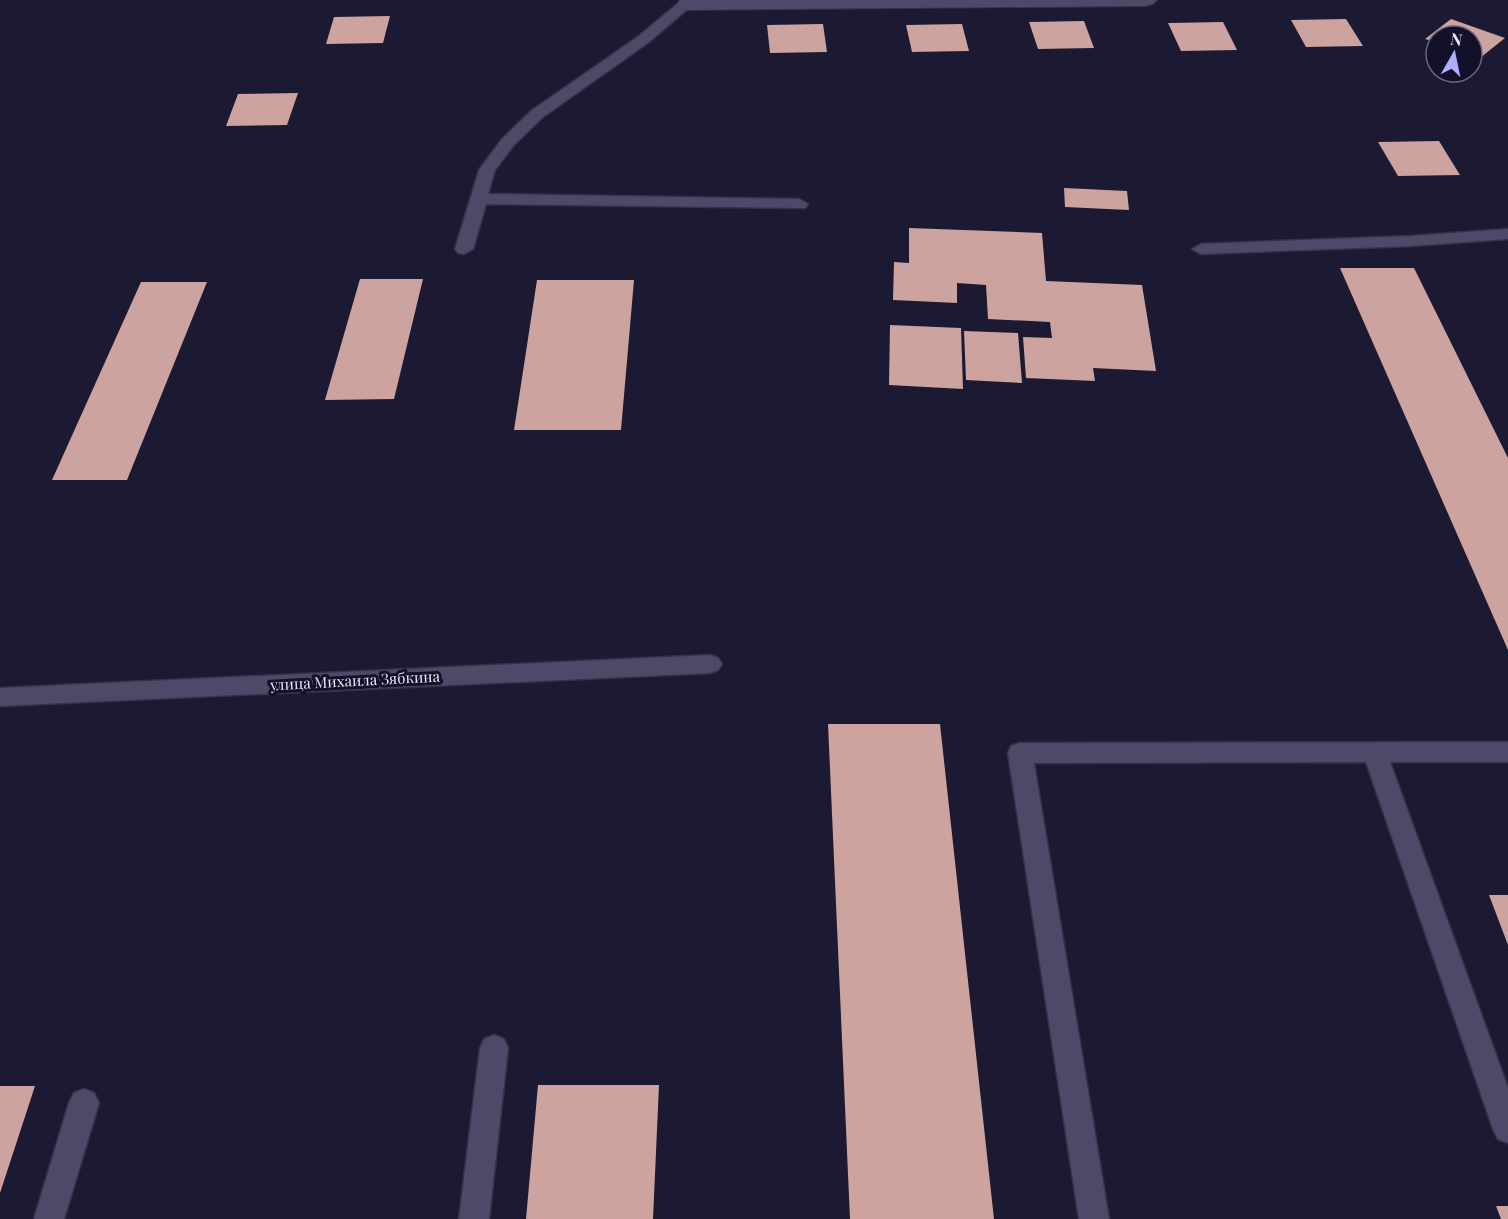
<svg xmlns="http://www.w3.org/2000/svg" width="1508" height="1219" viewBox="0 0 1508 1219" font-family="'Playfair Display',serif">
	<rect width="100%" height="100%" fill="#1c1933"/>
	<path fill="#cca39e" d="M390,16L383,43L326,44L334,17Z
		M1346,19L1363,46L1306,47L1291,20Z
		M1451,19L1505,38L1480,58L1472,55V36H1436V42L1425,39Z
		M1084,21L1094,48L1038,49L1029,22Z
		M1223,22L1237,50L1181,51L1168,23Z
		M823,24L827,52L770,53L767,25Z
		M962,24L969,51L912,52L906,25Z
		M298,93L287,125L226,126L238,94Z
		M1439,141L1460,175L1398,176L1378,142Z
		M1064,188L1127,191L1129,210L1065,207Z
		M909,228L1042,233L1046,281L1142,285L1156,371L1093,368L1095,381L1026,378L1023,337L1052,338L1050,322L988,319L986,285L957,283V303L893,300L894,262L909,263Z
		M1340,268H1414L1508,458V650Z
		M360,279H423L394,399L325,400Z
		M537,280H634L621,430H514Z
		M141,282H207L127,480H52Z
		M890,325L961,328L963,389L889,385Z
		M964,331L1018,333L1022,383L966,380Z
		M828,724H940L994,1219H850Z
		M1489,895H1508V945Z
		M538,1085H659L653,1219H526Z
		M0,1086H35L0,1193Z
		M1496,1206H1508V1219H1501Z"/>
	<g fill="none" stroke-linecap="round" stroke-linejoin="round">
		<defs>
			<path id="service" d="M682,0H698L649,42L543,117L514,145L495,170L488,194L799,199L808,204L805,208L486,204L473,249L464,254L458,253L455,249L479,170L502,139L531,111L639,36Z
				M1508,229V239L1411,246L1201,254L1192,249L1201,244L1411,236Z
				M710,655L718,658L722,664L718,670L710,673L0,706V688Z
				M1508,742V762H1390L1508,1088V1143L1498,1139L1493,1129L1366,762L1034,763L1109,1219H1079L1008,753L1011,746L1020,743Z
				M494,1035L504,1039L508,1048L489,1219H459L480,1048L484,1039Z
				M84,1089L94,1093L99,1103L64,1219H34L69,1103L74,1093Z"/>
			<path id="minor" d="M680,0H1157L1153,4L1146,6L688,10L681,8L677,4Z"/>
		</defs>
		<use href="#service" stroke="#343247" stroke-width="3"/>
		<use href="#minor" stroke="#343247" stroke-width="2"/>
		<use href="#service" fill="#4c4a68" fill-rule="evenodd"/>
		<use href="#minor" fill="#4c4a68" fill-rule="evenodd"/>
	</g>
	<g text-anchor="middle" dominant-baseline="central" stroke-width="6" stroke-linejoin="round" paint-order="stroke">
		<g font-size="15" fill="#e8e8fa" stroke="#131029">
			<text transform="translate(355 680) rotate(-3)">улица Михаила Зябкина</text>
		</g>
	</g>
	<g transform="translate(1454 54) rotate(9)"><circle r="28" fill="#131029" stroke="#68667d" stroke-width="1.5"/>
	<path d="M0-4.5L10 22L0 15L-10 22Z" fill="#afaefa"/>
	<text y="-9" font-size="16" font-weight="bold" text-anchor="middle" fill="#e8e8fa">N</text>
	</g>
</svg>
